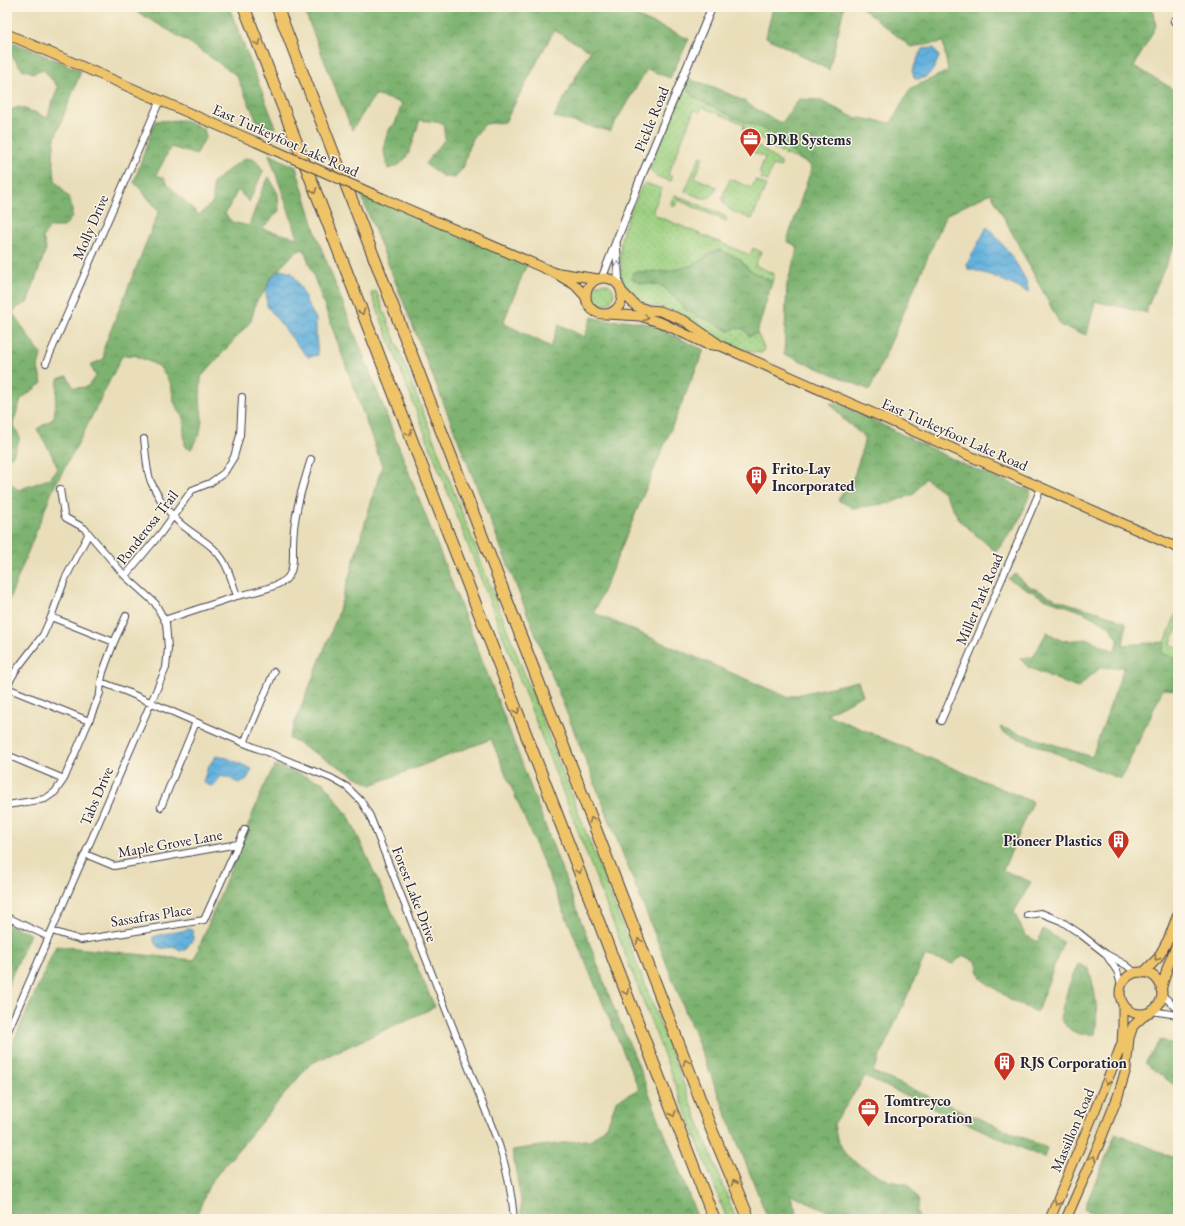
<svg xmlns="http://www.w3.org/2000/svg" width="1185" height="1226" viewBox="0 0 1185 1226" font-family="'EB Garamond',serif">
	<defs>
		<pattern id="grass-dots" width="8" height="8" patternUnits="userSpaceOnUse"><rect width="8" height="8" fill="#9cd081"/><path d="M2 2h.1M6 6h.1" fill="none" stroke="#86b270" stroke-width="1.8" stroke-linecap="round"/></pattern>
		<pattern id="forest-crowns" width="20" height="18" patternUnits="userSpaceOnUse"><rect width="20" height="18" fill="#7db26f"/><path d="M2 6a3 3 0 1 1 6 0M12 15a3 3 0 1 1 6 0" fill="none" stroke="#66905c"/></pattern>
		<pattern id="water-waves" width="16" height="10" patternUnits="userSpaceOnUse"><rect width="16" height="10" fill="#63b1dd"/><path d="M0 5q4-4 8 0t8 0" fill="none" stroke="#5190b4"/></pattern>
	</defs>
	<rect width="100%" height="100%" fill="#fcf5e5"/>
	<filter id="ink" filterUnits="userSpaceOnUse"><feTurbulence type="fractalNoise" baseFrequency=".025" numOctaves="2"/><feDisplacementMap in="SourceGraphic" scale="8" xChannelSelector="R" yChannelSelector="G"/><feConvolveMatrix kernelMatrix="1 2 1 2 8 2 1 2 1" color-interpolation-filters="sRGB"/></filter>
	<filter id="wash" filterUnits="userSpaceOnUse"><feTurbulence type="fractalNoise" baseFrequency=".012" numOctaves="4" result="noise"/><feDisplacementMap in="SourceGraphic" scale="16" xChannelSelector="R" yChannelSelector="G"/><feGaussianBlur stdDeviation="0.9" result="paint"/><feColorMatrix in="noise" values="0 0 0 0 0 0 0 0 0 0 0 0 0 0 0 0 0 1.4 0 .05"/><feComposite in="paint" operator="in"/></filter>
	<g filter="url(#wash)">
		<rect width="100%" height="100%" fill="#e9deb9"/>
		<path fill="url(#grass-dots)" stroke="#5f795e" d="M686,85L692,96L731,116L767,130L785,147L808,163L779,152L761,138L743,130L744,124L702,107L700,112L694,110L668,175L672,177V180L670,181C662,178 650,176 650,166L681,90Z
			M756,144L781,163V166L780,167L773,165L767,181L760,178L762,174L759,173L765,157L752,152Z
			M700,156L703,157L695,178L717,187C710,205 699,197 685,191Z
			M730,179L752,188L755,180L766,185L752,219C743,215 721,210 723,197C724,191 728,184 730,179Z
			M645,183L662,189L653,210L654,213L657,216L750,255L753,248L761,252L755,265L774,274L772,282L748,269L740,259L720,250L710,253L694,265L676,270L654,272H633L640,283L654,284L664,287L684,308L697,316L709,320L729,331L736,328L744,329L749,336L757,333L765,350L761,353C730,350 714,332 688,318C681,314 671,310 663,308C655,306 646,306 639,303C614,290 618,247 625,225C629,212 636,199 642,186Z
			M676,195L680,197L676,205L673,207L672,206L671,202L674,196Z
			M681,197L725,216L727,220L726,221L680,201Z
			M592 294a11 11 0 1 1 22 0a11 11 0 1 1-22 0Z
			M376,291L736,1219H727L371,293Z
			M1178,609V626L1170,645L1178,648V659L1161,653Z"/>
		<path fill="url(#forest-crowns)" stroke="#506a55" d="M129,7H229L276,128L259,126L236,75L190,43Z
			M303,7H615L689,39L670,78L647,69L610,131L554,117L590,51L554,30L505,122L485,124L473,138L468,149L464,166L455,178L444,177L425,164L445,139L443,123L420,120C414,134 413,154 400,164C397,166 392,168 388,169L384,152L385,141L390,128L395,124L402,103L375,95L352,130Z
			M773,7H844L829,70L766,37Z
			M861,7H1152L1156,26L1134,66L1178,92V237L1147,308V313L1095,301L1087,335L1061,326L991,193L946,215L870,390L784,354L787,284L798,247L787,241L812,167L785,147L767,130L731,116L692,96L686,85L687,79L709,85L744,101L767,116L782,123L799,99L819,100L853,117L891,123L911,88L948,71L943,42L911,47Z
			M11,41L81,71L55,138L53,154L55,180L69,198L72,208V217L64,227H50L43,237L46,249L27,303L18,307L13,313L30,339L41,354L38,368L42,383L21,399L13,423L20,438L13,455L7,460V111L19,107L34,112L47,118L58,87L43,69L34,73L22,69L8,51Z
			M183,120L204,129L206,136L196,155L171,147L156,175L164,178L169,186L199,215L213,202V183L232,167L246,158L256,160L263,171L249,202L238,190L225,214L232,222L249,226L262,190L269,177L278,194L279,211L262,229L298,238L269,154L296,167L317,237L510,732L613,1006L635,1057L698,1219H540L521,1214V1200L512,1150L592,1139L607,1126L616,1101L639,1089L491,739L371,785L289,738L337,617L382,466L304,249L295,252L270,279L266,290L256,302L251,321L201,377L200,399L202,419L200,433L191,449L185,447L183,418L174,402L171,384L159,366L134,355L122,356L82,436L53,489L7,605V479L18,490L49,479L58,469L51,453L37,429L54,418L58,379L67,376L74,388L87,387L96,376L90,365L104,359V347L159,211L134,182L155,121Z
			M360,193L527,264L503,323L551,347L559,324L584,337L592,317L609,321L625,320L649,324L704,350L594,613L787,697L858,681L863,695L826,714L1033,802L1003,870L1031,882L1014,912L1025,935L1038,942L1043,929L1063,942L1037,1012L1013,1001L981,979L976,961L963,955L953,964L925,956L873,1072L1047,1148L1044,1158L865,1077L834,1124L837,1139L847,1157L888,1181L907,1184L919,1201L916,1212L920,1219H875L868,1216L867,1219H847L790,1194L799,1219H768Z
			M720,250L740,259L748,269L772,282L757,333L749,336L744,329L736,328L729,331L709,320L697,316L684,308L664,287L654,284L640,283L632,279L633,272C653,272 673,272 692,265C702,261 708,254 720,250Z
			M830,403L839,404L967,466L1031,491L1019,521L996,552L960,521L944,492L925,478L914,494L890,503L853,508L838,500L854,476L861,454L865,437L845,421Z
			M1016,574L1027,585L1058,600L1111,616L1126,624L1123,645L1165,642L1161,653L1178,659V690L1163,689L1121,779L1002,732L1000,727L1092,757L1124,667L1100,668L1077,688L1028,667L1019,658L1033,657L1047,632L1062,641L1088,639L1114,651L1119,640L1109,626L1083,612L1044,598L1008,579Z
			M275,765L324,783L349,817L435,1007L310,1064L210,1183L195,1219H7V1161L11,1151L7,1149V1056L56,946L194,960L263,788Z
			M7,924L30,934L7,987Z
			M1078,964L1089,969C1095,991 1099,1011 1095,1034C1077,1036 1070,1032 1060,1018L1068,988Z
			M1161,1039L1178,1048V1088L1145,1063Z
			M1116,1133L1172,1157L1178,1158V1201L1176,1219H1107L1084,1209Z"/>
		<path fill="url(#water-waves)" stroke="#426a8c" d="M934,48L939,57C934,69 929,80 915,79L912,71L922,49Z
			M987,227C998,236 1020,267 1026,281C1027,284 1028,289 1029,293C1009,283 990,273 968,269L967,264Z
			M280,270L292,273L301,288L307,303L316,319V338L318,355L308,357L302,351L267,306L266,290L270,279Z
			M216,756L227,758L252,769L247,779L239,783L229,778L221,776C215,784 213,790 203,782L208,767Z
			M189,929L193,931V939L185,950H180L176,947C164,947 157,953 153,937C165,932 177,933 189,929Z"/>
	</g>
	<g filter="url(#ink)">
		<g fill="none" stroke-linecap="round" stroke-linejoin="round">
			<defs>
				<path id="minor" d="M1174,21L1178,23
					M46,363L160,100
					M144,439C146,452 146,470 151,482C158,497 168,513 181,524C196,537 214,544 224,562C230,572 233,585 237,596L164,620
					M88,535L65,579L51,617L114,642L126,616
					M125,576L161,533L192,490L210,483L224,473L234,457L240,435L242,397
					M237,596C250,593 281,587 288,577C294,569 293,556 293,546C293,516 302,488 311,459
					M101,682L127,692L244,743L331,778L347,787L361,801L370,816L499,1145C507,1170 512,1193 514,1219
					M7,686L16,670L43,635L51,617
					M7,688L89,721L100,693L101,682L103,672L114,642
					M941,721L1041,488
					M244,743L274,672
					M7,755L64,779L89,721
					M7,805L45,799L55,792L64,779
					M161,807L196,722
					M85,854L114,866L238,844
					M1027,915L1041,913L1061,921L1079,933L1106,954L1126,965L1136,973
					M7,917L49,937
					M52,931L81,940L204,920L245,829
					M1107,956L1117,971L1121,985
					M1161,994L1178,1009
					M1151,1011L1178,1015
					M7,1033L166,668L168,648L166,623L155,603L125,576L84,528L66,518L64,515L60,489"/>
				<path id="tertiary" d="M616,242L619,286
					M602,278L642,175L712,7"/>
				<path id="primary" d="M7,34L256,142
					M382,198L553,272L575,285L586,297
					M559,273L598,279
					M586 296a18 18 0 1 1 36 0a18 18 0 1 1-36 0Z
					M621,291L636,306L648,310L660,311L685,321L721,346
					M607,314L640,316L662,323L706,344L721,346L1178,548
					M1120 993a21 21 0 1 1 42 0a21 21 0 1 1-42 0Z
					M1143,973L1158,958L1169,938L1178,914
					M1161,990L1168,966L1178,941
					M1050,1219L1114,1064L1122,1043L1123,1027V1004
					M1066,1219L1099,1144L1118,1096L1126,1069L1129,1038L1133,1026L1147,1013"/>
				<path id="motorway" d="M244,7L714,1219
					M277,7L689,1070L710,1126L749,1219"/>
			</defs>
			<use href="#minor" stroke="#403e4e" stroke-width="8"/>
			<use href="#tertiary" stroke="#403e4e" stroke-width="9"/>
			<use href="#primary" stroke="#403e4e" stroke-width="11"/>
			<use href="#motorway" stroke="#403e4e" stroke-width="13"/>
			<use href="#minor" stroke="#fff" stroke-width="6"/>
			<use href="#tertiary" stroke="#fff" stroke-width="7"/>
			<use href="#primary" stroke="#efc469" stroke-width="9"/>
			<use href="#motorway" stroke="#efc469" stroke-width="11"/>
			<defs>
				<path id="primary-bridge" d="M256,142L382,198"/>
			</defs>
			<use href="#primary-bridge" stroke="#403e4e" stroke-width="11" stroke-linecap="butt"/>
			<use href="#primary-bridge" stroke="#efc469" stroke-width="9"/>
		</g>
		<defs><path id="oneway-chevron" d="M-2-3.5L2.5 0L-2 3.5" fill="none" stroke-width="1.6" stroke-linecap="round" stroke-linejoin="round"/></defs>
		<g stroke="#887352">
			<use href="#oneway-chevron" transform="translate(258 43) rotate(69)"/>
			<use href="#oneway-chevron" transform="translate(314 191) rotate(69)"/>
			<use href="#oneway-chevron" transform="translate(362 312) rotate(69)"/>
			<use href="#oneway-chevron" transform="translate(646 318) rotate(17)"/>
			<use href="#oneway-chevron" transform="translate(409 433) rotate(69)"/>
			<use href="#oneway-chevron" transform="translate(517 711) rotate(69)"/>
			<use href="#oneway-chevron" transform="translate(592 820) rotate(-111)"/>
			<use href="#oneway-chevron" transform="translate(579 871) rotate(69)"/>
			<use href="#oneway-chevron" transform="translate(639 941) rotate(-111)"/>
			<use href="#oneway-chevron" transform="translate(1157 958) rotate(128)"/>
			<use href="#oneway-chevron" transform="translate(626 992) rotate(69)"/>
			<use href="#oneway-chevron" transform="translate(686 1062) rotate(-111)"/>
			<use href="#oneway-chevron" transform="translate(1107 1082) rotate(113)"/>
			<use href="#oneway-chevron" transform="translate(673 1114) rotate(69)"/>
			<use href="#oneway-chevron" transform="translate(1093 1158) rotate(-67)"/>
			<use href="#oneway-chevron" transform="translate(734 1183) rotate(-113)"/>
			<use href="#oneway-chevron" transform="translate(1057 1203) rotate(113)"/>
		</g>
		<use stroke="#9c9ca7" href="#oneway-chevron" transform="translate(618 264) rotate(-90)"/>
	</g>
	<defs>
		<symbol id="office-pin" viewBox="-11 -11 22 30"><path d="M0 17L-7.5 6A9.5 9.5 0 1 1 7.5 6Z" fill="#c8321e" stroke="#fcf5e5"/><path d="M-6-3h4V-5.5h4V-3h4V5H-6ZM-1-4.5V-3h2v-1.5ZM-6 0V1H6V0Z" fill="#fff"/></symbol>
		<symbol id="building-pin" viewBox="-11 -11 22 30"><path d="M0 17L-7.5 6A9.5 9.5 0 1 1 7.5 6Z" fill="#c8321e" stroke="#fcf5e5"/><path d="M-4-6H4V6H1V3H-1V6H-4ZM-2.5-4.3h1.7v1.8h-1.7ZM.8-4.3h1.7v1.8H.8ZM-2.5-1h1.7V.8h-1.7ZM.8-1h1.7V.8H.8Z" fill="#fff"/></symbol>
	</defs>
	<g fill-rule="evenodd">
		<use href="#office-pin" x="738" y="126" width="25" height="34"/>
		<use href="#building-pin" x="744" y="464" width="25" height="34"/>
		<use href="#building-pin" x="1106" y="828" width="25" height="34"/>
		<use href="#building-pin" x="992" y="1050" width="25" height="34"/>
		<use href="#office-pin" x="856" y="1096" width="25" height="34"/>
	</g>
	<g text-anchor="middle" dominant-baseline="central" stroke-width="3" stroke-linejoin="round" paint-order="stroke">
		<g font-size="15" fill="#22223b" stroke="#fcf5e5">
			<text transform="translate(651 119) rotate(-68)">Pickle Road</text>
			<text transform="translate(286 140) rotate(24)">East Turkeyfoot Lake Road</text>
			<text transform="translate(90 227) rotate(-67)">Molly Drive</text>
			<text transform="translate(955 434) rotate(24)">East Turkeyfoot Lake Road</text>
			<text transform="translate(147 527) rotate(-52)">Ponderosa Trail</text>
			<text transform="translate(979 599) rotate(-67)">Miller Park Road</text>
			<text transform="translate(96 796) rotate(-67)">Tabs Drive</text>
			<text transform="translate(170 843) rotate(-10)">Maple Grove Lane</text>
			<text transform="translate(415 894) rotate(69)">Forest Lake Drive</text>
			<text transform="translate(151 915) rotate(-9)">Sassafras Place</text>
			<text transform="translate(1072 1130) rotate(-67)">Massillon Road</text>
		</g>
		<g font-size="15" font-weight="bold" fill="#22223b" stroke="#fcf5e5" text-anchor="start">
			<text x="766" y="139">DRB Systems</text>
			<text x="772" y="468">Frito-Lay<tspan x="772" dy="17">Incorporated</tspan></text>
			<text x="1102" y="840" text-anchor="end">Pioneer Plastics</text>
			<text x="1020" y="1062">RJS Corporation</text>
			<text x="884" y="1100">Tomtreyco<tspan x="884" dy="17">Incorporation</tspan></text>
		</g>
	</g>
	<rect width="1185" height="1226" fill="none" stroke="#fcf5e5" stroke-width="24"/>
</svg>
